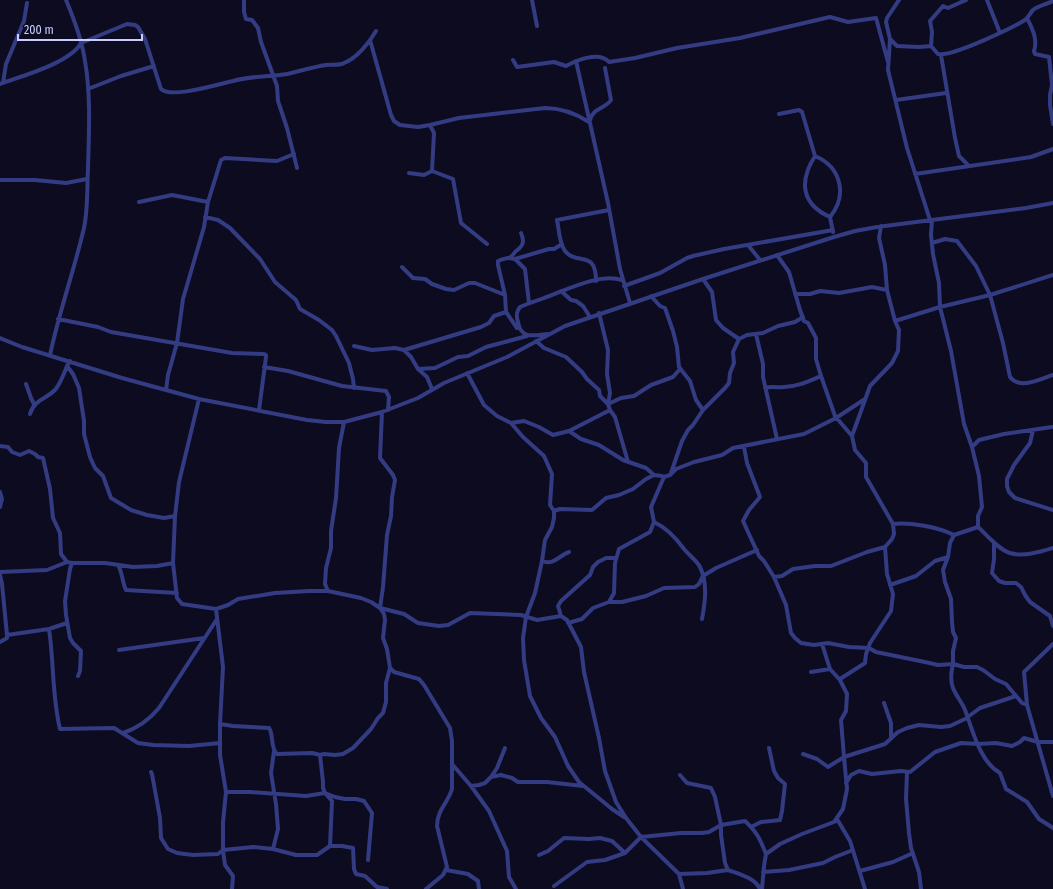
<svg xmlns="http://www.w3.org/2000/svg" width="1053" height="889" viewBox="0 0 1053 889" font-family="'Fira Sans Condensed',sans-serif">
	<rect width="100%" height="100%" fill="#0c0b20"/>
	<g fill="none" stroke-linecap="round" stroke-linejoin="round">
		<path stroke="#333c82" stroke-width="4" d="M244,0V12L246,19L252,20L258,28L261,42L277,86L278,101L287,128L297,168
			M532,0L537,26
			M899,0L887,18L886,22L890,39L888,70L907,148L930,220
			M987,0L1000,33
			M1027,18C1032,28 1038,39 1034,51L1035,54L1049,57L1052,85L1050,95V105L1053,124
			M890,39L897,46L919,47L931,46L938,54C952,57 1012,28 1025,20C1029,17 1030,13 1033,10C1038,6 1047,4 1053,1
			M370,40L391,115L394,121L400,125L418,127L430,125L459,118L545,108C562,108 575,113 589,122
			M931,46L932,32L930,21L943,6L948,8L966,0
			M941,55L955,138L959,156L968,165
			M513,60L517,67L554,62L566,66C577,60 599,51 609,62L635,58L677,48L740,38L830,17L848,22L876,18L888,62
			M576,61L608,203L620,269L630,303
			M3,83L6,64L24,21L27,3
			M0,84C22,76 70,63 81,43L127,24L135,25L138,27L145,39L161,89C172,99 218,84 233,81C250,76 269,77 287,74C300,71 313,67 326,65C332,64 339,66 344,63C357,58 369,43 376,31
			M88,89L121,76L154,66
			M896,100L946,93
			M779,114L799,110L802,112L815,156C799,181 801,204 830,217
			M590,120C593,108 605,109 611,100L605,68
			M430,125L434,133L432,171L453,179L461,223L487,244
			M815,156C841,167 848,195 830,217L833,232
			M409,173L424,175L432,171
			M915,174L1031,157L1053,149
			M0,180H35L66,183L87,179
			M139,202L172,195L208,202
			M205,217L218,220L230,228L260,259L275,282L296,300L300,309L319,320L332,330L336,336L349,363L353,379L354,388
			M932,220L931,235L933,254L939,283L940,307L951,351L964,424L972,447L979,476L982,507L978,516V527L954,535L950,543L948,557L943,570L945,582L951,599L952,622L953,632L956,638L953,651V664L964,667H977L983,670L995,679L1006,684L1022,703L1027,705
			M881,226L879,238L885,265L887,290
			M748,245L760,260
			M777,255L789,272L800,310L804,321L808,323L816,338V359L821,376L835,416L852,436
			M509,258L515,259L549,249H554L562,244
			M515,259L525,269L529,303
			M402,267L413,278L425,279L432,284L446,289L454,290L469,283H475L505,295
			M1053,275L990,295L1003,343L1010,377C1020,390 1040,379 1053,375
			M703,279L712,292L716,320L723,328L739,339
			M596,281C596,249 577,266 565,251C559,243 559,229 557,220L609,210
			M624,286L660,273L687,258L693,256L724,249L833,230
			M561,291L571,300L576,301L583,306L590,317
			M795,294H810L820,291L839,293L872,287L887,290L895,321
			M651,296L660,306L665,308L673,331L677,347L679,367L690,381L696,400L703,410
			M599,313L608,350L607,374L610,393L608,404L610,410L615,417L628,462
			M58,319L98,327L111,332L232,353L264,354L266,355V357L259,410
			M517,328L506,312L505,295L498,265V261C502,259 504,259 508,258C511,258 513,255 515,252C523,246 525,242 521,233
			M548,334C534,335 521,340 518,322C516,316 516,312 520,307C528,303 536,301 544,298C567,290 598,273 622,280
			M756,334L763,364V377L777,439
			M0,338L22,347L122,378L199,399L307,420L326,422H344L382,412L418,398L444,383L507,357L565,326L703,279L834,237L855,231L877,227L1026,208L1053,203
			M536,341L544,348L566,357L582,372L587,379L599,390L600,396L608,404L621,398L634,396L651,385L673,377L680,369
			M354,346L372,350L395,348L404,350L411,357L418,369L427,377L432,389
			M404,350L481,327L489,323L494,316L506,312
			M50,355C59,312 74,271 84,228C88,209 87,188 88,168C89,132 91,96 85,61C82,40 74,19 66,0
			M70,361L67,366L73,374L79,388L84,421V434L90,457L95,468L103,476L111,498L131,510L147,515L164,518L175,516
			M264,367L288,371L342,386L386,391L389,397L388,410
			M418,369L435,368L458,357L468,356L486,347L527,336
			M467,373L484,405L497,416L511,423L523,437L544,456L552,474L550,505L554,511V518L552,527L545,540L542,561L535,593L526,617L523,638L524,660L530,696L541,718L555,737L568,766L579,782L612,809L624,817
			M26,384L31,398L34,404
			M765,388C772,386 778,388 784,387C797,387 809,381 821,376
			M166,390L168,375L177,343L183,299L204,227L208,202L221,160L225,158L277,161L294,154
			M199,399L179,482L175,516L173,563L177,598L182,604L216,609L228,605L238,599L275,593L309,591H328L361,598L371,602L380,608L384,614L385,620L383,638L387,649L390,668L394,672L419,679L424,685L450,728L452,741V789C448,803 437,810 437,826L447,867L443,875L426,889
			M382,412L380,458L393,475L395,480L392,497L391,516L387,535L383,587L380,608L404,614L418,623L439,626L448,625L470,613L521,615L537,620L561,616L567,620L581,647L584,672L599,738L605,771L616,802L626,818L641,837L679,874L683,889
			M30,414C34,400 46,399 55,390C60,384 64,374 67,366
			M511,423L524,421L539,427L553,435L569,431L610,410
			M1033,430L1030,443L1014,465L1007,479V486L1009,492L1015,498L1053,510
			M569,431L581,439L599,445L623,460L646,468L654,475
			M0,446L8,447L12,452L20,455L29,451L35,454L38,457L43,458L50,489L53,518L60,533L61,554L67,562
			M744,447L747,463L760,497L749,510L743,521L759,556L764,561L774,577L786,605L791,633L795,638L801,643L814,645L828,643L849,647L869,648L876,652L925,662L938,665L953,664C951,672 950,680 953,688C956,696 962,702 965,710C973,731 980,762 1000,773L1006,789L1027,802L1039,819L1053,828
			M972,447L979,440L1004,434L1052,427
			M671,473L682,441L688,430L693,425L703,410L725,388L729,383L730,373L734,363L733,352L739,339L747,335L763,333L778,326L795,322L803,317
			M0,492L2,499L0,507
			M554,511L560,509L592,510L606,498L619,495L633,489L646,479L654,475L662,476L664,477
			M893,524C910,522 938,527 954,535
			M978,527C987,535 998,549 1010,553C1023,557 1040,552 1053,548
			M994,542V559L992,573L999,581L1005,583H1016L1021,587L1025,595L1030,602L1050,616L1053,626
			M542,561C553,566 560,555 569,552
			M72,563L70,569L65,601L66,615L70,638L73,643L81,651L80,671L78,676
			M118,565C123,574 122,582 126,590L177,593
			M0,572L47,570L67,562L72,563H105L133,567L157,566L173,563
			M0,575L2,584L7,635V638L0,642
			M774,577L782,576L793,569L815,566H831L867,552L885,547L892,539L894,534L893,524L866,477V463L855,450L852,436L870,386L892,363L898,351L899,330L895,321L940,307L990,295L976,266L957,241L945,239L932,243
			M890,585L916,576L935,561L948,557
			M328,591L325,584L326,568L331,548V531L336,498L339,448L344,422
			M609,602L614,593L615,563L619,549L650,532L654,522
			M216,609L223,667L220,724V755L226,792L223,822V850L225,865L233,876L232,889
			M561,616L558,606L561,601L590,575L593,567L598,562L606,558H616
			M702,619C705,603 708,583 700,567C697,561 689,555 684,549C676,538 667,528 654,522L651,507L664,477L670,475L676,469L694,462L722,455L733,448L804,434L836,418L865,399
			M568,623L582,619L593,608L609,602H622L646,596L664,588L695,587L699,584L703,576L716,568L757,550
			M49,629C54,662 52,697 60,729L114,728L138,743L153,745L189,746L220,743
			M7,635L49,629L67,623
			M822,644L830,669
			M1053,644L1024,672L1027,705L1053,796
			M119,650L204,638
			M840,679L865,663L866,654L870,643L891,611L893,594L887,574L885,547
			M884,703L891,723V738
			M220,724L233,726L269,728C274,735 270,748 277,754L312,753L320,755L324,754L335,755L343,754L353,748L371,729L378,718L383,713L386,702V683L390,668
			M123,733C138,728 149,720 159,708L217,619
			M803,754L817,759L828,767L844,757L841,720L846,711L847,694L840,680L830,669L811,672
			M452,764L471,786L489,811L507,851L509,877L516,889
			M151,772L152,774L160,818L161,838L168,849L177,853L193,855L218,854L223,850L253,847L273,849L296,855H317L330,846L332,801L325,793L323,788V782L320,755
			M907,772L906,799L909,833L911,848L919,872L921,889
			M680,775L687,783L711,788L715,797L721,825V835L725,863L728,870C739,874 755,878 760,889
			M491,777L497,768L505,748
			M846,783L851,775L859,771L872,774L901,771L910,772L935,752L961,743L978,744L996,743L1012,746L1020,742L1024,738L1038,742H1053
			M471,786L479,785L485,783L491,777L501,775L512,778L518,782H547L583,786
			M226,792H250L306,796L325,793L335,797L345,799H356L364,801L372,813L368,860
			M837,819L850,841L865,889
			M751,827L761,822L780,820L782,811L785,784L778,778L774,771L769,748
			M330,846H342L353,848L354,869L356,874L365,876L377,887L387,889
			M273,849L278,829L276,804L271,773L274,751
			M539,855L548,851L564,838L589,839L600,838L612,841L625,853
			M446,870L468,874L478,881L479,889
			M860,871L893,862L913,853
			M763,872L789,870L823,863L835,857L853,850
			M679,874L707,873L728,870
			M554,886L587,862L605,860L625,853L641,837L681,833H702L709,832L721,825L745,821C757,832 760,839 766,854L780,844L802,834L834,822L843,809L847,789L844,757L885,744L898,732L907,728L919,725L941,727L950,726L965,719L980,708L1016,696
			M762,889L764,866L766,854"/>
	</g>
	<path d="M18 34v6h124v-6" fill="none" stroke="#caccff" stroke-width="2"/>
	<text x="24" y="34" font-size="12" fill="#caccff" stroke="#0c0b20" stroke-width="3" paint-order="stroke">200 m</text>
</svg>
